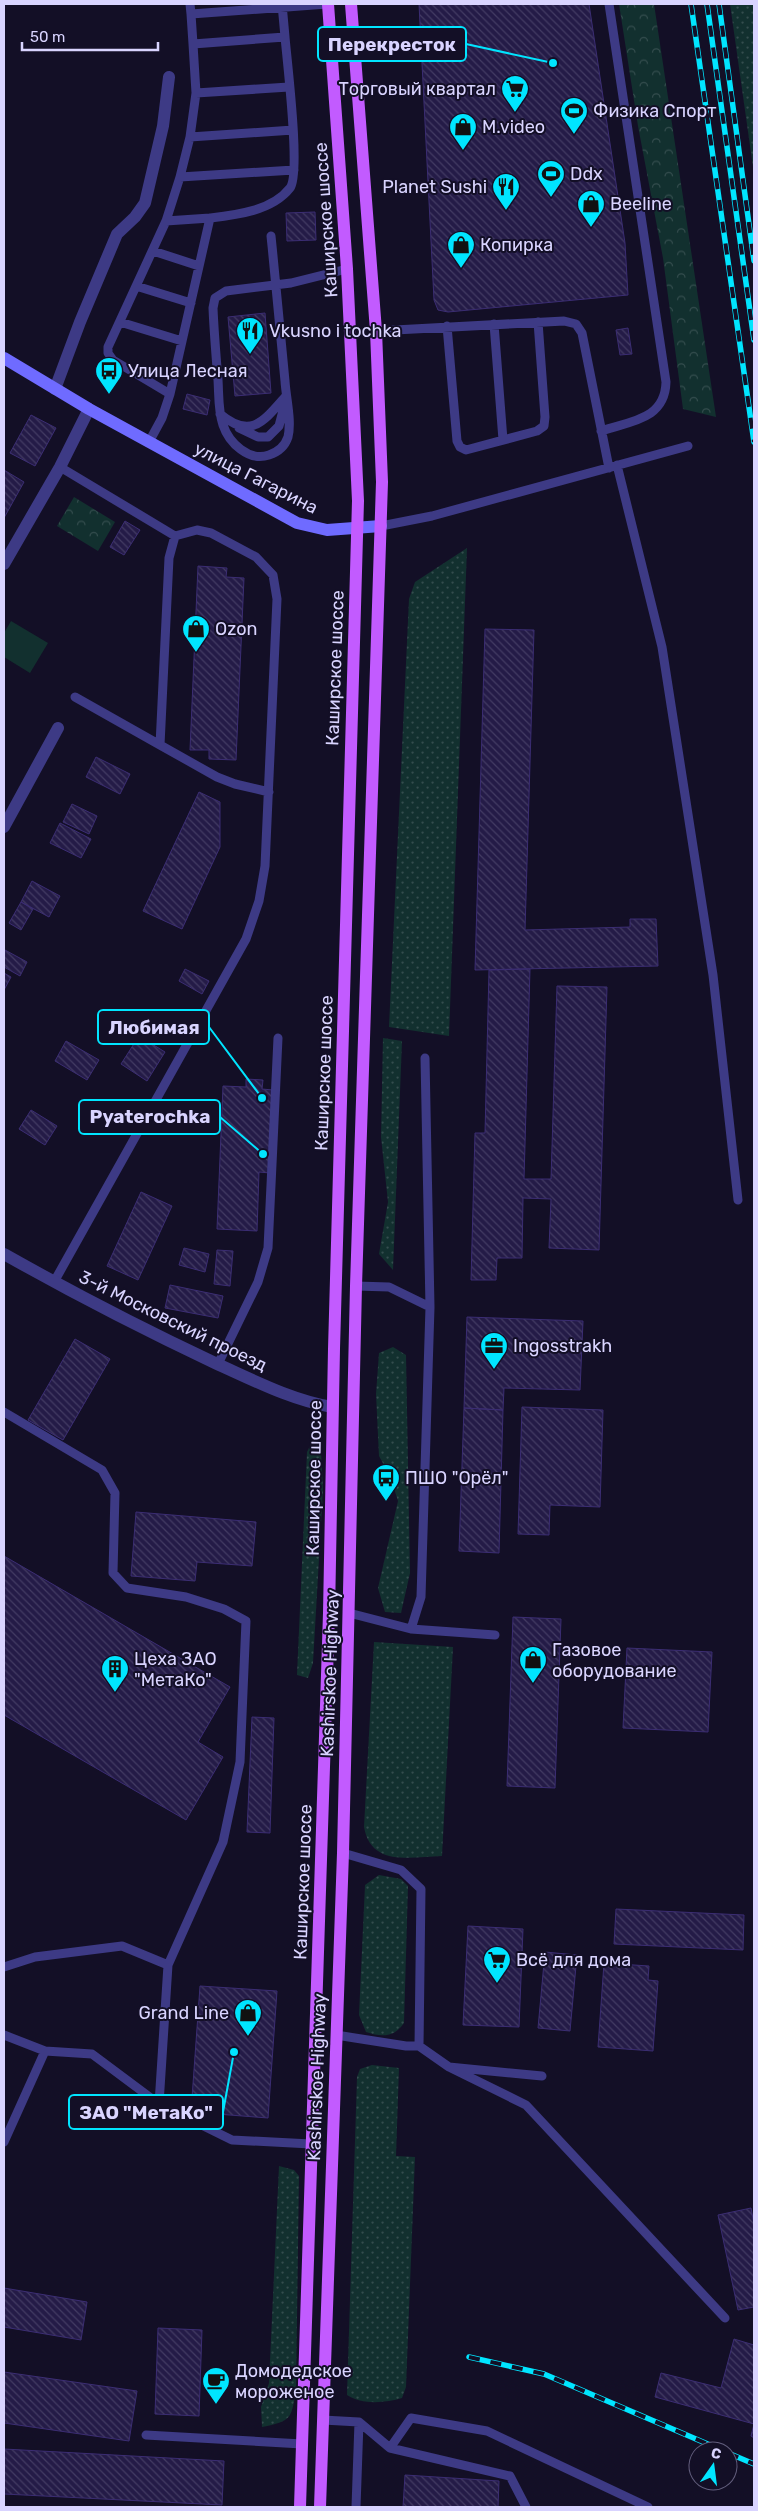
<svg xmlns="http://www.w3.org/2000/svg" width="758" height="2511" viewBox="0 0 758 2511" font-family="Rubik,sans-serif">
	<defs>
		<pattern id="grass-dots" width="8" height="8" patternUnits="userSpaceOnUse" patternTransform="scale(1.25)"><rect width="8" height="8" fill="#12302f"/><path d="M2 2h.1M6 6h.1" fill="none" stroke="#344d4e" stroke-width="1.8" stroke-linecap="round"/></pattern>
		<pattern id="forest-crowns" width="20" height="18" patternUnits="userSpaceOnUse" patternTransform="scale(1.25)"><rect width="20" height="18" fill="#12302f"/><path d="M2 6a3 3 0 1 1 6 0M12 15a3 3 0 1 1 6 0" fill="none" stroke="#344d4e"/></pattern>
		<pattern id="building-back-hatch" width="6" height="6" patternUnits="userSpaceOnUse" patternTransform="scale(1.25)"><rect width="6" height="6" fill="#241b47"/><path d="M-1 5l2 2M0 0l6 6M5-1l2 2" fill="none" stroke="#433b63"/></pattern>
	</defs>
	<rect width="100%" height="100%" fill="#130f26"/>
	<path fill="url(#grass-dots)" d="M730,4H754V174Z
		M467,548L449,1036L389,1027L409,599L415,582Z
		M383,1038L402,1041L393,1270L379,1254L388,1202L381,1137Z
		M393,1347L406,1355L410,1573L401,1613L385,1612L378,1588L398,1501L390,1476L379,1456L376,1394L379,1353Z
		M311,1444L321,1452L323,1489L313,1663L308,1678L297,1675L307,1452Z
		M374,1642L453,1647L442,1856C411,1857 371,1867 364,1827Z
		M379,1875L401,1879L408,1886L404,2023C394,2038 381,2037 366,2032L359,2015L365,1885Z
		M372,2065L399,2068L396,2156L415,2157L406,2387L402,2398C385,2403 362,2405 347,2395L357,2077L360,2069Z
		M279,2166L294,2170L299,2176L296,2390C291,2419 292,2421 262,2427L261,2407L269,2383Z"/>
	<path fill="url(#forest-crowns)" d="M619,4H654L716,417L683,409L663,258L638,126Z
		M74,497L115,522L98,551L57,526Z"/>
	<path fill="#12302f" d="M11,621L48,643L30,673L4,657V633Z"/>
	<path fill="url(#building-back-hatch)" stroke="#3b2d73" d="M419,4H589L625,243L628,295L448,312L438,310L434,300Z
		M315,212L316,240L287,241L286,213Z
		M265,313L271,393L235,396L228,317Z
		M628,328L632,354L620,355L616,330Z
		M187,394L210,400L207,415L183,409Z
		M31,415L56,428L35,466L10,453Z
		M4,470L24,482L4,518Z
		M125,521L140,530L124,555L110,547Z
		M198,566L227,568L226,577L244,578L236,760L209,759V750H190Z
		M485,629L534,630L525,930L630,927V919H656L658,966L475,970Z
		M96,757L130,774L120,794L86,777Z
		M199,792L220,802V847L182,929L143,911Z
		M72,804L97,816L89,834L63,822Z
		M60,823L91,839L81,858L50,843Z
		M32,881L60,896L49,917L21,902Z
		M21,902L33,909L21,930L9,923Z
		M5,950L27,962L20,976L4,967Z
		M185,969L209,981L202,994L179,981Z
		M530,969L524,1179H551L557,986L607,987L599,1250L549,1248L551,1199L523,1198L522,1258H497L496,1280H471L475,1133H485L489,970Z
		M4,973L11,977L4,990Z
		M139,1036L165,1052L147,1081L121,1064Z
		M66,1041L99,1060L87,1080L55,1061Z
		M246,1079L263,1080L262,1089L273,1090L270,1173L259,1172L257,1231L217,1229L223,1086L246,1087Z
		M31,1110L57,1126L45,1145L19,1129Z
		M141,1192L172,1206L138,1280L107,1266Z
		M184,1248L209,1254L205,1272L179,1265Z
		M217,1250L233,1251L230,1286L214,1284Z
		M170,1285L223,1296L218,1318L165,1308Z
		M467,1317L583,1321L580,1390L504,1388L503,1410L464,1408Z
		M75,1339L110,1359L63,1440L28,1420Z
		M522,1407L603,1410L600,1507L550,1505L549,1535L518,1534Z
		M464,1408L503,1410L499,1553L459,1551Z
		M136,1512L256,1522L252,1566L197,1562L195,1581L131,1576Z
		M4,1556L230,1687L198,1742L223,1757L186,1820L4,1715Z
		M513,1617L561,1619L555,1788L507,1786Z
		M627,1648L712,1652L708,1732L623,1728Z
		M252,1717L274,1718L270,1833L247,1832Z
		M616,1909L744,1915L743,1950L614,1944Z
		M468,1926L523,1929L519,2027L463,2025Z
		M545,1952L577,1955L570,2031L538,2028Z
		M604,1963L649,1966L648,1980L658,1981L653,2051L598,2047Z
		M200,1986L277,1991L268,2118L191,2112Z
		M751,2208L754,2224V2307L738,2310L718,2215Z
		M4,2288L87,2302L81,2340L4,2327Z
		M158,2328L202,2330L199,2416L155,2414Z
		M734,2339L754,2345V2438L751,2436L754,2424L655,2397L661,2373L721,2388Z
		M4,2372L137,2391L129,2441L4,2423Z
		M4,2449L224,2461L222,2505L4,2494Z
		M405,2475L499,2481L498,2507H403Z"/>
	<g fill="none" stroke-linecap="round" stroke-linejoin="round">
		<path stroke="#3d3a85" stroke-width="9" d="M190,4L191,14L327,4
			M282,4L285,37L193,44L196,93L289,87
			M191,14L193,44
			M196,93L190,137L180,177L294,170
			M190,137L293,130
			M210,218C236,215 272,211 290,188C301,174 287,61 285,37
			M166,221L180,177
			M271,236C276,284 280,332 285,381C286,398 292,421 288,437C285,446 278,452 269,455C249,462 229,443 223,425C218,411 219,395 218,380C216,356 214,332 213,308L215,298L226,291L291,283L347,269
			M153,251L199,266
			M136,286L191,303
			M120,322L182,341
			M494,324L503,440
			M447,326L457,441L460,447L466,450L537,431L544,426L545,417L538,322
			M376,331L564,321L576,324L582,333L609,468
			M220,414C251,440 264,421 286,396
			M239,428L258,437H268L279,426L284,407
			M601,431C630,421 665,420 666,382L609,4
			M149,442L162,418L170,394L210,218L166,221L108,347V353L113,360L170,394
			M617,465L662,647L713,975L738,1200
			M381,526L432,516L688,446
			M175,536L169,558L160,745L217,777L235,784L269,792
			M75,697L160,745
			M54,1282L246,939L259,901L265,866L277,599L273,575L256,557L211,533L197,530L175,536L60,467
			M356,1286L389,1287L430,1307
			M218,1364L258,1282L268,1248L278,1038
			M4,1412L102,1470L115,1493L113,1573L127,1588L186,1597L224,1609L246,1621L240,1762L223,1842L168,1965L159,2104
			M349,1613L411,1629L495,1635
			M411,1629L421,1597L430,1307L425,1058
			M343,1853L401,1870L421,1889L419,2046L449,2067L542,2076
			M4,1967L35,1957L122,1946L168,1965
			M4,2035L45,2051L92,2054L159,2104L232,2140L311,2144
			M336,2035L406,2046H419
			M449,2067L526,2105L725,2318
			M4,2142L45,2051
			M323,2420L359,2422L390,2448L510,2476L526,2507
			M146,2435L302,2444
			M390,2448L411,2418L487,2431L648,2507
			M356,2507L359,2422"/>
		<path stroke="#3d3a85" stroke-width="12" d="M55,389L80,322L117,234L135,217L145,203L163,126L169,77
			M4,564L60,467L89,409
			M4,827L58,728
			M4,1254C73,1293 143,1329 215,1363C253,1380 291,1400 332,1407"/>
		<path stroke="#6f6bff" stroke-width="12" d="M4,358L89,409L297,523L327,530L381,526"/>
		<path stroke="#c25bff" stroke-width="12" d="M300,2507L329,1613L334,1349L358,501L347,269L328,4
			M320,2507L343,1853L356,1286L382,482L376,331L351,4"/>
		<defs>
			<path id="rail" d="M691,4L754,442
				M707,4L754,340
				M719,4L754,261
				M469,2357L544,2374L724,2451
				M728,2453L754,2464"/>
		</defs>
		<use href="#rail" stroke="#00e5ff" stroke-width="5.5"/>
		<use href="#rail" stroke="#130f26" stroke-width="4" stroke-dasharray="11" stroke-linecap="butt"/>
	</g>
	<defs>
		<symbol id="supermarket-pin" viewBox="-11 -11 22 30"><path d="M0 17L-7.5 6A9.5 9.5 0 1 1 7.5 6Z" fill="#00e5ff" stroke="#130f26"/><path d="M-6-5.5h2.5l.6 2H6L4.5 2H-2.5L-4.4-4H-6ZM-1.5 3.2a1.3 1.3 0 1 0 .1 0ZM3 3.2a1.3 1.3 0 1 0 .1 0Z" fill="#111"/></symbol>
		<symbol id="stadium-pin" viewBox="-11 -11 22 30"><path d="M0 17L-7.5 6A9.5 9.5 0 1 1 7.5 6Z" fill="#00e5ff" stroke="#130f26"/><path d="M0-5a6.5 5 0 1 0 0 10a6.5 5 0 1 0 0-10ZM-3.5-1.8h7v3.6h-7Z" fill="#111"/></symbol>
		<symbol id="shop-pin" viewBox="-11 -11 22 30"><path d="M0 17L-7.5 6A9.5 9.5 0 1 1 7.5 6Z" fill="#00e5ff" stroke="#130f26"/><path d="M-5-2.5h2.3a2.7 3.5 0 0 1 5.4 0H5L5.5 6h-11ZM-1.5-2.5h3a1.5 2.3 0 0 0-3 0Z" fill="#111"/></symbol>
		<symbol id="restaurant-pin" viewBox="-11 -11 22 30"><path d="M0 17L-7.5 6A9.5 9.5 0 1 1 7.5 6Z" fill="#00e5ff" stroke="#130f26"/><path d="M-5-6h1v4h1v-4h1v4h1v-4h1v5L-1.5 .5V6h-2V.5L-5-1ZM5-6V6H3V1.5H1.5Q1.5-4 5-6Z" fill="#111"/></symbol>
		<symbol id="bus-pin" viewBox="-11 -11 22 30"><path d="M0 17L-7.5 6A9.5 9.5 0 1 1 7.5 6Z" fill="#00e5ff" stroke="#130f26"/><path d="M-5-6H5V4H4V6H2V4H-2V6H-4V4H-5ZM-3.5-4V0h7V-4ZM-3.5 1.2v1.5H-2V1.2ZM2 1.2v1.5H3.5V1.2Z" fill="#111"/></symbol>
		<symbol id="office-pin" viewBox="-11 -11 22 30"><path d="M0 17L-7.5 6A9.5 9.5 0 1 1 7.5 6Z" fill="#00e5ff" stroke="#130f26"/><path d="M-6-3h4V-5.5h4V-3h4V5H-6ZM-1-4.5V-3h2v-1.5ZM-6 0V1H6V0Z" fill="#111"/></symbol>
		<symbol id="building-pin" viewBox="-11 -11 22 30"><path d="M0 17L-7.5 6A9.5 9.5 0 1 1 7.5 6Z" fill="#00e5ff" stroke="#130f26"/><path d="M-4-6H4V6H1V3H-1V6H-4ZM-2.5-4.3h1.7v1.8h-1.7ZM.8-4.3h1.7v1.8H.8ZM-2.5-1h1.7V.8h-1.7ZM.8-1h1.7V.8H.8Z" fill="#111"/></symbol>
		<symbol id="cafe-pin" viewBox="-11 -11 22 30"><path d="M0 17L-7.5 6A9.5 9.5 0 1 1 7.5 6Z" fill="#00e5ff" stroke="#130f26"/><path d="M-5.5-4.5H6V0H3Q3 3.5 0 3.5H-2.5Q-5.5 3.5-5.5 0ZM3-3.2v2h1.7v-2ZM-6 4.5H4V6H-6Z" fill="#111"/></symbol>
	</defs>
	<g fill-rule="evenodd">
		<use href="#supermarket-pin" x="499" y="73" width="32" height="43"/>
		<use href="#stadium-pin" x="558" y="95" width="32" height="43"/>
		<use href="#shop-pin" x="447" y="111" width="32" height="43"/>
		<use href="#stadium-pin" x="535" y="158" width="32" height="43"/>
		<use href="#restaurant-pin" x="490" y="171" width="32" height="43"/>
		<use href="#shop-pin" x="575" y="188" width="32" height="43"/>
		<use href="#shop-pin" x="445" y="229" width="32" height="43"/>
		<use href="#restaurant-pin" x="234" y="315" width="32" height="43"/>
		<use href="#bus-pin" x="93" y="355" width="32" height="43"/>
		<use href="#shop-pin" x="180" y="613" width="32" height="43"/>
		<use href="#office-pin" x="478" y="1330" width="32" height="43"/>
		<use href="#bus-pin" x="370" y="1462" width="32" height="43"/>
		<use href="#shop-pin" x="517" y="1644" width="32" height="43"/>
		<use href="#building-pin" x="99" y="1653" width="32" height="43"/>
		<use href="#supermarket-pin" x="481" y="1944" width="32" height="43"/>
		<use href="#shop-pin" x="232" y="1997" width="32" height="43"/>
		<use href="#cafe-pin" x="200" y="2365" width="32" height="43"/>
	</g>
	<g text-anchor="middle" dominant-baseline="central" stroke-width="4" stroke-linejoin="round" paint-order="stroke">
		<g font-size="18" fill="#d9d4ff" stroke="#130f26" text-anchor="start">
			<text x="496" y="89" text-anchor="end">Торговый квартал</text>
			<text x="593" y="111">Физика Спорт</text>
			<text x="482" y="127">M.video</text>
			<text x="570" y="174">Ddx</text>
			<text x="487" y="187" text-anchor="end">Planet Sushi</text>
			<text x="610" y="204">Beeline</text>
			<text x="480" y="245">Копирка</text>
			<text x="269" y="331">Vkusno i tochka</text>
			<text x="128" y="371">Улица Лесная</text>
			<text x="215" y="629">Ozon</text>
			<text x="513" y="1346">Ingosstrakh</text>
			<text x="405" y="1478">ПШО "Орёл"</text>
			<text x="552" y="1650">Газовое<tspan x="552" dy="21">оборудование</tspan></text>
			<text x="134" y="1659">Цеха ЗАО<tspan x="134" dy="21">"МетаКо"</tspan></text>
			<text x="516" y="1960">Всё для дома</text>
			<text x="229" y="2013" text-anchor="end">Grand Line</text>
			<text x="235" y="2371">Домодедское<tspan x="235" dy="21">мороженое</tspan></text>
		</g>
		<g font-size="18" fill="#d9d4ff" stroke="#130f26">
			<text transform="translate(326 220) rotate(-94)">Каширское шоссе</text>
			<text transform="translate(256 478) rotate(27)">улица Гагарина</text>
			<text transform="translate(335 668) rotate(-88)">Каширское шоссе</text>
			<text transform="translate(324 1073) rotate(-88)">Каширское шоссе</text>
			<text transform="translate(173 1321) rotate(26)">3-й Московский проезд</text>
			<text transform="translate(314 1478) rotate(-89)">Каширское шоссе</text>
			<text transform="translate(330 1673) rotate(-88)">Kashirskoe Highway</text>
			<text transform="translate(303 1882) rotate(-88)">Каширское шоссе</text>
			<text transform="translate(317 2077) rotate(-88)">Kashirskoe Highway</text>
		</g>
	</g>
	<path fill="none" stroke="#00e5ff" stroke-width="2" d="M553 63L466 44M262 1098L209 1027M263 1154L220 1117M234 2052L223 2112"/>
	<g fill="#00e5ff" stroke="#130f26" stroke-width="2">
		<circle cx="553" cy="63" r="5"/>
		<circle cx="262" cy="1098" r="5"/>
		<circle cx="263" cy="1154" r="5"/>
		<circle cx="234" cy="2052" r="5"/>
	</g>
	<g fill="#130f26" stroke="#00e5ff" stroke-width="2">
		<rect x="318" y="27" width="148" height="34" rx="5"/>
		<rect x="98" y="1010" width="111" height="34" rx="5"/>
		<rect x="79" y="1100" width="141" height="34" rx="5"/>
		<rect x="69" y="2095" width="154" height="34" rx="5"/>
	</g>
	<g font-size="19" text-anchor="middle" font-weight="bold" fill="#d9d4ff">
		<text x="392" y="51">Перекресток</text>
		<text x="154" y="1034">Любимая</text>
		<text x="150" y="1123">Pyaterochka</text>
		<text x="146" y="2119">ЗАО "МетаКо"</text>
	</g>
	<rect width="758" height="2511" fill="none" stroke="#d9d4ff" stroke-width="10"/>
	<g transform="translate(713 2466) rotate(14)"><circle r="24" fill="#130f26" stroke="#625e7d"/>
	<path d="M0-4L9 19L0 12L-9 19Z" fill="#00e5ff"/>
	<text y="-8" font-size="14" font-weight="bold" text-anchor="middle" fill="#d9d4ff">С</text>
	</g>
	<path d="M22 42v8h136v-8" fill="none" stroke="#d9d4ff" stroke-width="2.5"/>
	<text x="30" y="42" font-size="15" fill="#d9d4ff" stroke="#130f26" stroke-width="4" paint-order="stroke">50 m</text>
</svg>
